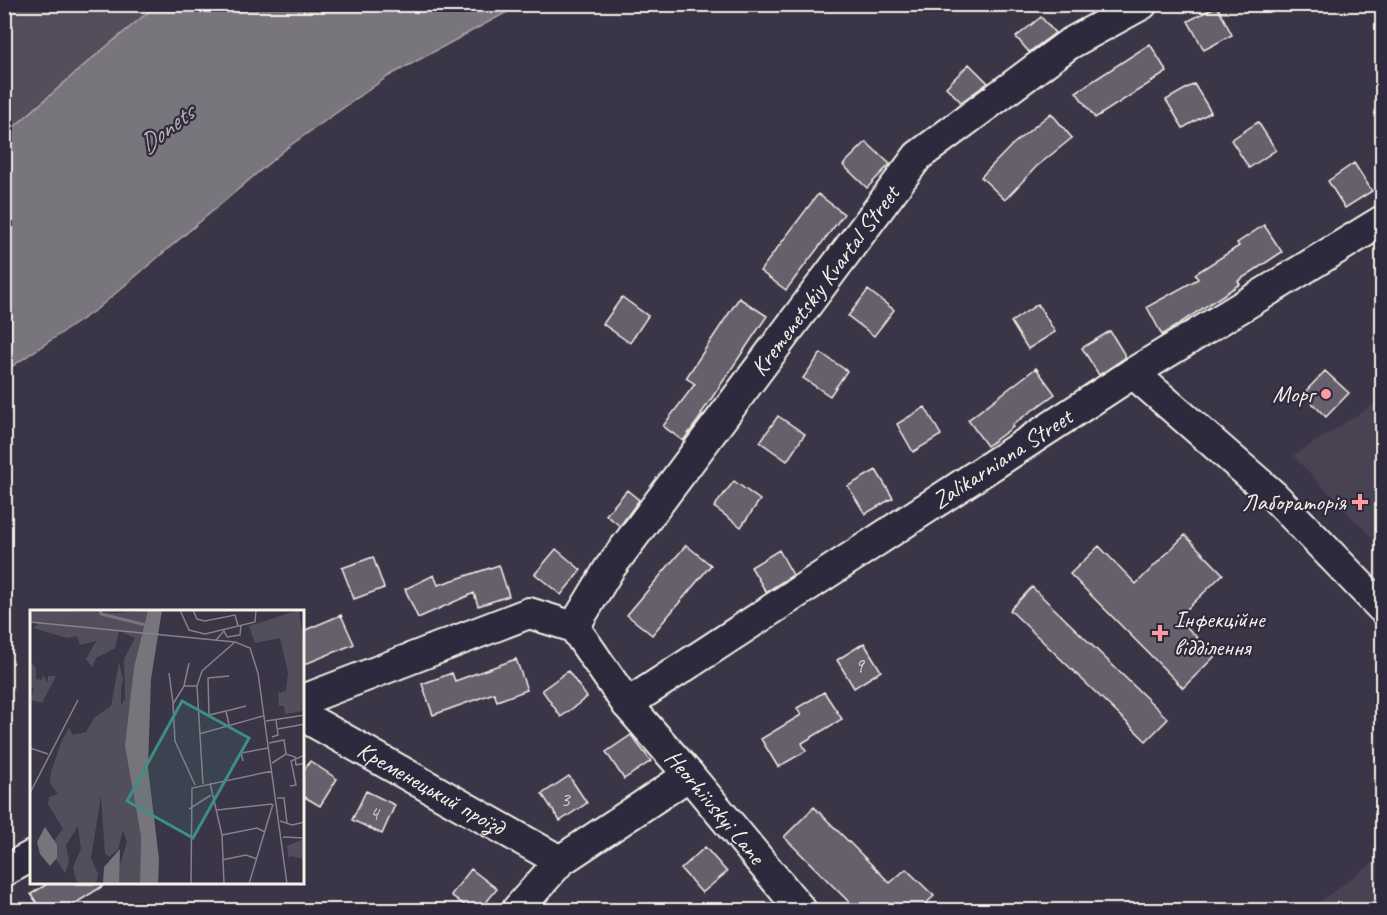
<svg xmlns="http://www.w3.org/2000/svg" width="1387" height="915" viewBox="0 0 1387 915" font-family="Caveat,sans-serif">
	<rect width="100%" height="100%" fill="#3b3647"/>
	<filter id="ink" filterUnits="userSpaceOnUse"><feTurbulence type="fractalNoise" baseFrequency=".0167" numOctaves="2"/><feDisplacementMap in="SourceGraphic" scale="12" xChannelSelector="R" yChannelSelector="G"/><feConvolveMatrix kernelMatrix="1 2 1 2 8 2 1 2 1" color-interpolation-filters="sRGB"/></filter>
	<g filter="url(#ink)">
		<path fill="#484352" d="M1382,399V548L1293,456Z
			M1382,856V910H1308Z"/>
		<path fill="#534e5c" stroke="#a4a0a2" stroke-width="1.5" d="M5,5H157L89,61L5,135Z"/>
		<path fill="#78747b" stroke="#aaa6a7" stroke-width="1.5" d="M157,5H520L387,77L288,147L97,309L5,371V135L89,61Z"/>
		<path fill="#65616c" stroke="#f4f1e8" stroke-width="1.5" d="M1217,6L1232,35L1204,50L1188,21Z
			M1041,17L1055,33L1029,52L1016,37Z
			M1150,44L1167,72L1095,118L1076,92Z
			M969,64L988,83L961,102L946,87Z
			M1194,84L1211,112L1183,128L1166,100Z
			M1051,113L1072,138L1036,167L1005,200L981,177L1012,145Z
			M1258,122L1276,150L1249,168L1231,140Z
			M866,142L890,164L867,188L843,165Z
			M1354,163L1372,191L1345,208L1328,181Z
			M818,194L844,214L786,290L760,271Z
			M1264,225L1282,252L1238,281L1240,284L1162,335L1147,307L1198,279L1195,274L1239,246L1237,243Z
			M868,290L894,310L874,336L848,316Z
			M622,297L648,316L630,343L603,324Z
			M739,298L767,316L701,414L702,415L683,441L663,426L695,384L686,378Z
			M1038,304L1055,332L1028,349L1011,322Z
			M1110,331L1126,357L1099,375L1082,348Z
			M821,353L847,371L830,396L803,378Z
			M1036,368L1055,394L1012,425L1013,427L987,446L968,420Z
			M1325,371L1349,393L1326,417L1303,394Z
			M925,407L941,435L913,452L897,424Z
			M778,416L805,434L787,461L760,442Z
			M876,470L893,498L865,514L848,486Z
			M734,481L760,500L741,527L714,507Z
			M627,490L639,500L620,526L606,515Z
			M1185,535L1223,574L1178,618L1215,656L1183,688L1070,574L1099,546L1136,584Z
			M686,545L711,565L652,635L627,615Z
			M556,549L581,570L561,595L535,574Z
			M779,550L793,575L766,592L751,567Z
			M373,557L384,588L354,599L342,568Z
			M499,565L509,596L478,606L474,593L418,618L405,589L434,575L438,585Z
			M1032,587L1168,719L1146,741L1010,610Z
			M341,615L354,644L303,665V631Z
			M864,643L881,671L854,688L837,660Z
			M516,659L527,690L497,701L494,693L433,715L422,684L452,673L455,681Z
			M568,671L587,697L561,717L542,690Z
			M824,692L842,719L802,743L806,751L778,767L761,739L801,715L797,708Z
			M631,735L651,761L624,779L606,752Z
			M310,761L337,779L320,806L303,796V772Z
			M569,776L587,803L560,821L542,794Z
			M366,791L395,805L382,834L352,820Z
			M814,807L890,883L906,869L934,896L919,910H857L784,837Z
			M705,847L727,872L702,893L681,869Z
			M471,869L497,889L480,910H471L451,895Z
			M47,884H106L65,910H41L31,894Z"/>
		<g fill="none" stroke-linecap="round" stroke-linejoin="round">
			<defs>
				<g id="minor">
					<path d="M1133,373L1273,495L1382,608"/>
					<path id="s1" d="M574,627L609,569L918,156L1069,44L1142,4"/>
					<path id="s2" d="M303,700L529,613L574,627L627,704L689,775L801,910"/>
					<path id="s3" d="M627,704L1133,373L1382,221"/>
					<path id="s4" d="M303,716L560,861"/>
					<path d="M4,871L32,856"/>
					<path d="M517,910L560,861L689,775"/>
				</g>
			</defs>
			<use href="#minor" stroke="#f4f1e8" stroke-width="34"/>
			<use href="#minor" stroke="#2f2a3d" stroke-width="30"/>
		</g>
	</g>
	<g fill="#ff9aa2" stroke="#2f2a3d" stroke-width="2">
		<circle cx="1326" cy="394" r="6"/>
		<path d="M1357 493h6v6h6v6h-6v6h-6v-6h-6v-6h6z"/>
		<path d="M1157 624h6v6h6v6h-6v6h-6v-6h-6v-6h6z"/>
	</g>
	<g text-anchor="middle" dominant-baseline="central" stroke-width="4.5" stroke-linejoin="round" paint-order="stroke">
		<g font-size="21" fill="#d0cdc9">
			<text x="859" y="665">9</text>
			<text x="565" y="799">3</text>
			<text x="374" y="813">4</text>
		</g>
		<g font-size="24" fill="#f4f1e8" stroke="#2f2a3d">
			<text stroke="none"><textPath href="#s1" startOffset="428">Kremenetskiy Kvartal Street</textPath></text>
			<text stroke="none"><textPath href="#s3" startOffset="448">Zalikarniana Street</textPath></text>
			<text stroke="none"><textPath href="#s4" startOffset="147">Кременецький проїзд</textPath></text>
			<text stroke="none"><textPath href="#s2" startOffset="518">Heorhiivskyi Lane</textPath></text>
		</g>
		<g font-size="24" fill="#f4f1e8" stroke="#2f2a3d" text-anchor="end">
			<text x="1314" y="394">Морг</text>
			<text x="1346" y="502">Лабораторія</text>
			<text x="1174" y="619" text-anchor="start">Інфекційне<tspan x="1174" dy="28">відділення</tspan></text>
		</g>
		<g font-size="26" font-style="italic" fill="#b6b2b2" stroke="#2f2a3d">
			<text transform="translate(166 129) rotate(-38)">Donets</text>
		</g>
	</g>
	<g transform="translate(30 610)">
		<rect width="274" height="274" fill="#3b3647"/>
		<path d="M0,0L90,3L118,0L104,57L96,134L111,226L110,274H89L87,264L97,232L93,220L88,240L79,247L75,243L71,186L61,248L68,264L66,274H49L45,267L43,257L51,239L48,216L36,235L39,252L35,263L23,244L22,233L33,219L18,194L19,187L28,184L20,173L21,162L32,130L39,118L43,125L56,122L65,107L81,96L89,52L93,70L91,78V95L95,89L94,49L105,28L89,21L85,38L66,48L62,57L56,49L66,31L50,35L47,26L37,28L3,18L8,14L0,12ZM269,0L274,35V101L255,104L254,96H249L248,83L256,81L258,62L250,28L225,33L219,16ZM0,50L6,58V69L12,70L13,65L18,73V66H26L12,93L0,90L4,79L0,77ZM274,229V249L261,246L259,249L257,236Z" fill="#534e5c"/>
		<path d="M118,0H132L121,69L118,158L129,249L128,274H110L111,226L95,136L104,57ZM15,217L27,235V248L20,256L10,244L7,232ZM90,239L89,274H73L74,257Z" fill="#78747b"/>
		<path fill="none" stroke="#78747b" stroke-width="3" d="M70,0L71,4L116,15"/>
		<path fill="none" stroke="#858187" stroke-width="1.5" d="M150,0L159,20L175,24L225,12L226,0M163,0L167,9L175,11L205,5L208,16M0,12L205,32L220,38L228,63L257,274M186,30L194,21L197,27L210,25L211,15M139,63L143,93M154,76L159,53M196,101L179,105L178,68L199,66M236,111L275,105M199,115L196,101L216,96M247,119L275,114M169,124L233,106M242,127L248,125L246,110M239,133L254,130L256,144M0,138L18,144M213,151L211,143L238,138M242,153L256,144L265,147L266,155L275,153M180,173L192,225L194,274M173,174L167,76L172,61L205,32M165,175L145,131L143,94L154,76H167M260,176L266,175L261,151L275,145M0,183L48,90M247,188H254L257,213M159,199L181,185M187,200L242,194M250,211L262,215L275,212M192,225L227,218L235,222M253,227L275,228M192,250L216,245L227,249M161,274L162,178L242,161M219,274L243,194"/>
		<path fill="#3d8f86" fill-opacity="0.15" stroke="#3d8f86" stroke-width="3" d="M152,91L219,128L163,228L97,191Z"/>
		<rect width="274" height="274" fill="none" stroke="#f4f1e8" stroke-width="3"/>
	</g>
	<rect width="1387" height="915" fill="none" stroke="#2f2a3d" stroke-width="24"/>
	<rect x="12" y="12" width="1363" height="891" fill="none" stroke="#f4f1e8" stroke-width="2" filter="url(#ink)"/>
</svg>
